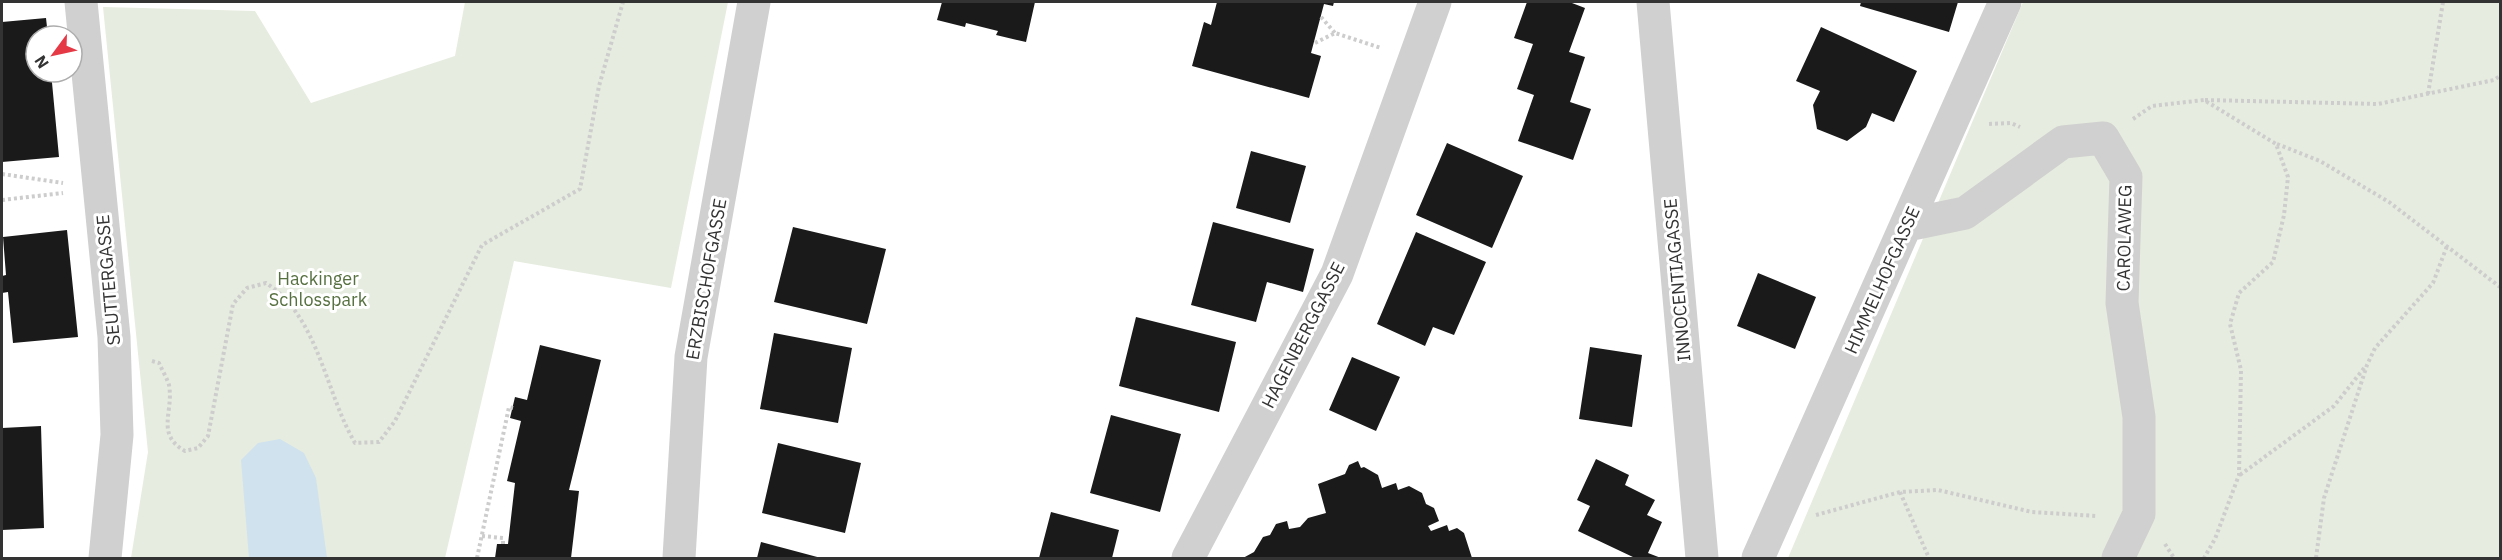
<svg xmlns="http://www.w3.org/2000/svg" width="2502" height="560" viewBox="0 0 2502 560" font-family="'IBM Plex Sans',sans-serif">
	<rect width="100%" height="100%" fill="#fff"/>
	<path fill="#e6ecdf" d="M465,2H728L671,288L514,261L445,558H131L148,452L103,7L255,11L311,103L455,56Z
		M2023,2H2500V558H1788Z"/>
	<path fill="#cfe2ee" d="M280,439L304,453L316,478L327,558H249L241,460L258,443Z"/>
	<path fill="#1a1a1a" d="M942,2H1035L1026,42L996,35L998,31L966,23L965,27L937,20Z
		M1217,2H1334L1333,6L1324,4L1311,53L1321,56L1309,98L1192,66L1204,22L1211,25Z
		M1527,2H1572V3L1585,8L1569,52L1585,57L1570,102L1591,109L1573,160L1518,141L1534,95L1517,89L1533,44L1514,38Z
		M1861,2H1958L1949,32L1860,6Z
		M46,18L48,36H36V72H51L59,157L2,162V22Z
		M1821,27L1917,71L1894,122L1872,113L1866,127L1847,141L1817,129L1813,105L1820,91L1796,81Z
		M1447,143L1523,176L1492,248L1416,215Z
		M1251,151L1306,166L1290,223L1236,208Z
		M1213,222L1314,249L1303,292L1267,282L1256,322L1191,305Z
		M793,227L886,249L867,324L774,302Z
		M67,230L78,337L13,343L8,292L2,293V276L6,275L3,237Z
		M1416,232L1486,262L1454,335L1433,327L1425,346L1377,324Z
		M1758,273L1816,297L1795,349L1737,326Z
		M1136,317L1236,342L1219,412L1119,386Z
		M774,333L852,348L838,423L760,409Z
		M540,345L601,360L569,490L579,491L571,558H495L497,544H508L515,483L507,481L521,421L510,418L515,397L527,400Z
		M1590,347L1642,355L1632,427L1579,419Z
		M1352,357L1400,377L1376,431L1329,410Z
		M1111,415L1181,434L1160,512L1090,493Z
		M41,426L44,528L2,530V428Z
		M778,443L861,463L845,533L762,513Z
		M1596,459L1629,475L1625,485L1655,500L1647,515L1662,522L1648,553L1661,558H1635L1578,531L1590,506L1577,500Z
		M1358,461L1361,468L1364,467L1378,475L1382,488L1396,483L1398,490L1409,486L1422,493L1426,504L1434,508L1439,521L1428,526L1431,531L1447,525L1449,531L1457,528L1464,533L1472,558H1243L1254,552L1263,537L1270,535L1276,524L1287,521L1289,529L1300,527L1308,518L1326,513L1318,484L1345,474L1349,465Z
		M1051,512L1119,530L1112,558H1039Z
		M761,542L821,558H757Z"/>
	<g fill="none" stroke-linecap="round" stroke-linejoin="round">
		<path stroke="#cdcdcd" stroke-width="4" stroke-dasharray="3 3" stroke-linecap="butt" d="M1321,17L1335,33
			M1315,43L1335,33L1381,48
			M2428,94L2443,2
			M2205,100L2378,104L2494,80L2500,76
			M2133,119L2152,106L2204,100L2276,144L2288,177L2284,215L2273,262L2239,293L2230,324L2241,370L2239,475L2215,539L2204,558
			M1989,124L2011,123L2020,127
			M2277,144L2320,161L2389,202L2500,287
			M2,174L63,183
			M2,200L63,193
			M152,361L159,363C162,370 167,378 169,385C174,412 155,434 185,451L198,448L208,436L233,304L247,288L266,283C319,317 325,392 355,443L379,442L395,421L482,245L580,189L599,86L623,2
			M2240,475L2334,406L2365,367
			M1900,492L1929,558
			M1816,515L1900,492L1938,490L2032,512L2097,516
			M482,536L503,538V544
			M2165,544L2174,558
			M477,558L509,407L513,408
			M2316,558L2324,498L2367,365L2375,348L2433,283L2447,246"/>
		<path stroke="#d0d0d0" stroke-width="33" d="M81,2L114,337L117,435L105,558
			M1653,2L1702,558
			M1907,225L1965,213L2063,142L2103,138L2126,177L2122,303L2139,417V514L2118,558
			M679,558L691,357L754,2
			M1188,558L1337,274L1435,2
			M1758,558L2005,2"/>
	</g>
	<g text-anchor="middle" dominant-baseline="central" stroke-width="6" stroke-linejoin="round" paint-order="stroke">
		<g font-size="18" fill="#333" stroke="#fff">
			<text transform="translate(2124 238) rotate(-89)">CAROLAWEG</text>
			<text transform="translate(706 279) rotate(-80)">ERZBISCHOFGASSE</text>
			<text transform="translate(108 280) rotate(-95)">SEUTTERGASSE</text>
			<text transform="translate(1677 280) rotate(-95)">INNOCENTIAGASSE</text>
			<text transform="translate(1882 280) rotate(-66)">HIMMELHOFGASSE</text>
			<text transform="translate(1303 335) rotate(-63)">HAGENBERGGASSE</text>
		</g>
		<g font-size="18" fill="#56703f" stroke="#fff">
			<text x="318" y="278">Hackinger<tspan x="318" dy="21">Schlosspark</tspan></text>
		</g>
	</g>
	<rect width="2502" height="560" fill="none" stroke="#333333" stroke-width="6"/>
	<g transform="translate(54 54) rotate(237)"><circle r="28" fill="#ffffff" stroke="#adadad" stroke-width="1.5"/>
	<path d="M0-4.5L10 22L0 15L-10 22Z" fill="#e63946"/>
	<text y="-9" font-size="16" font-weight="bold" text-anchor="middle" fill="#333333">N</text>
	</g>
</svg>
